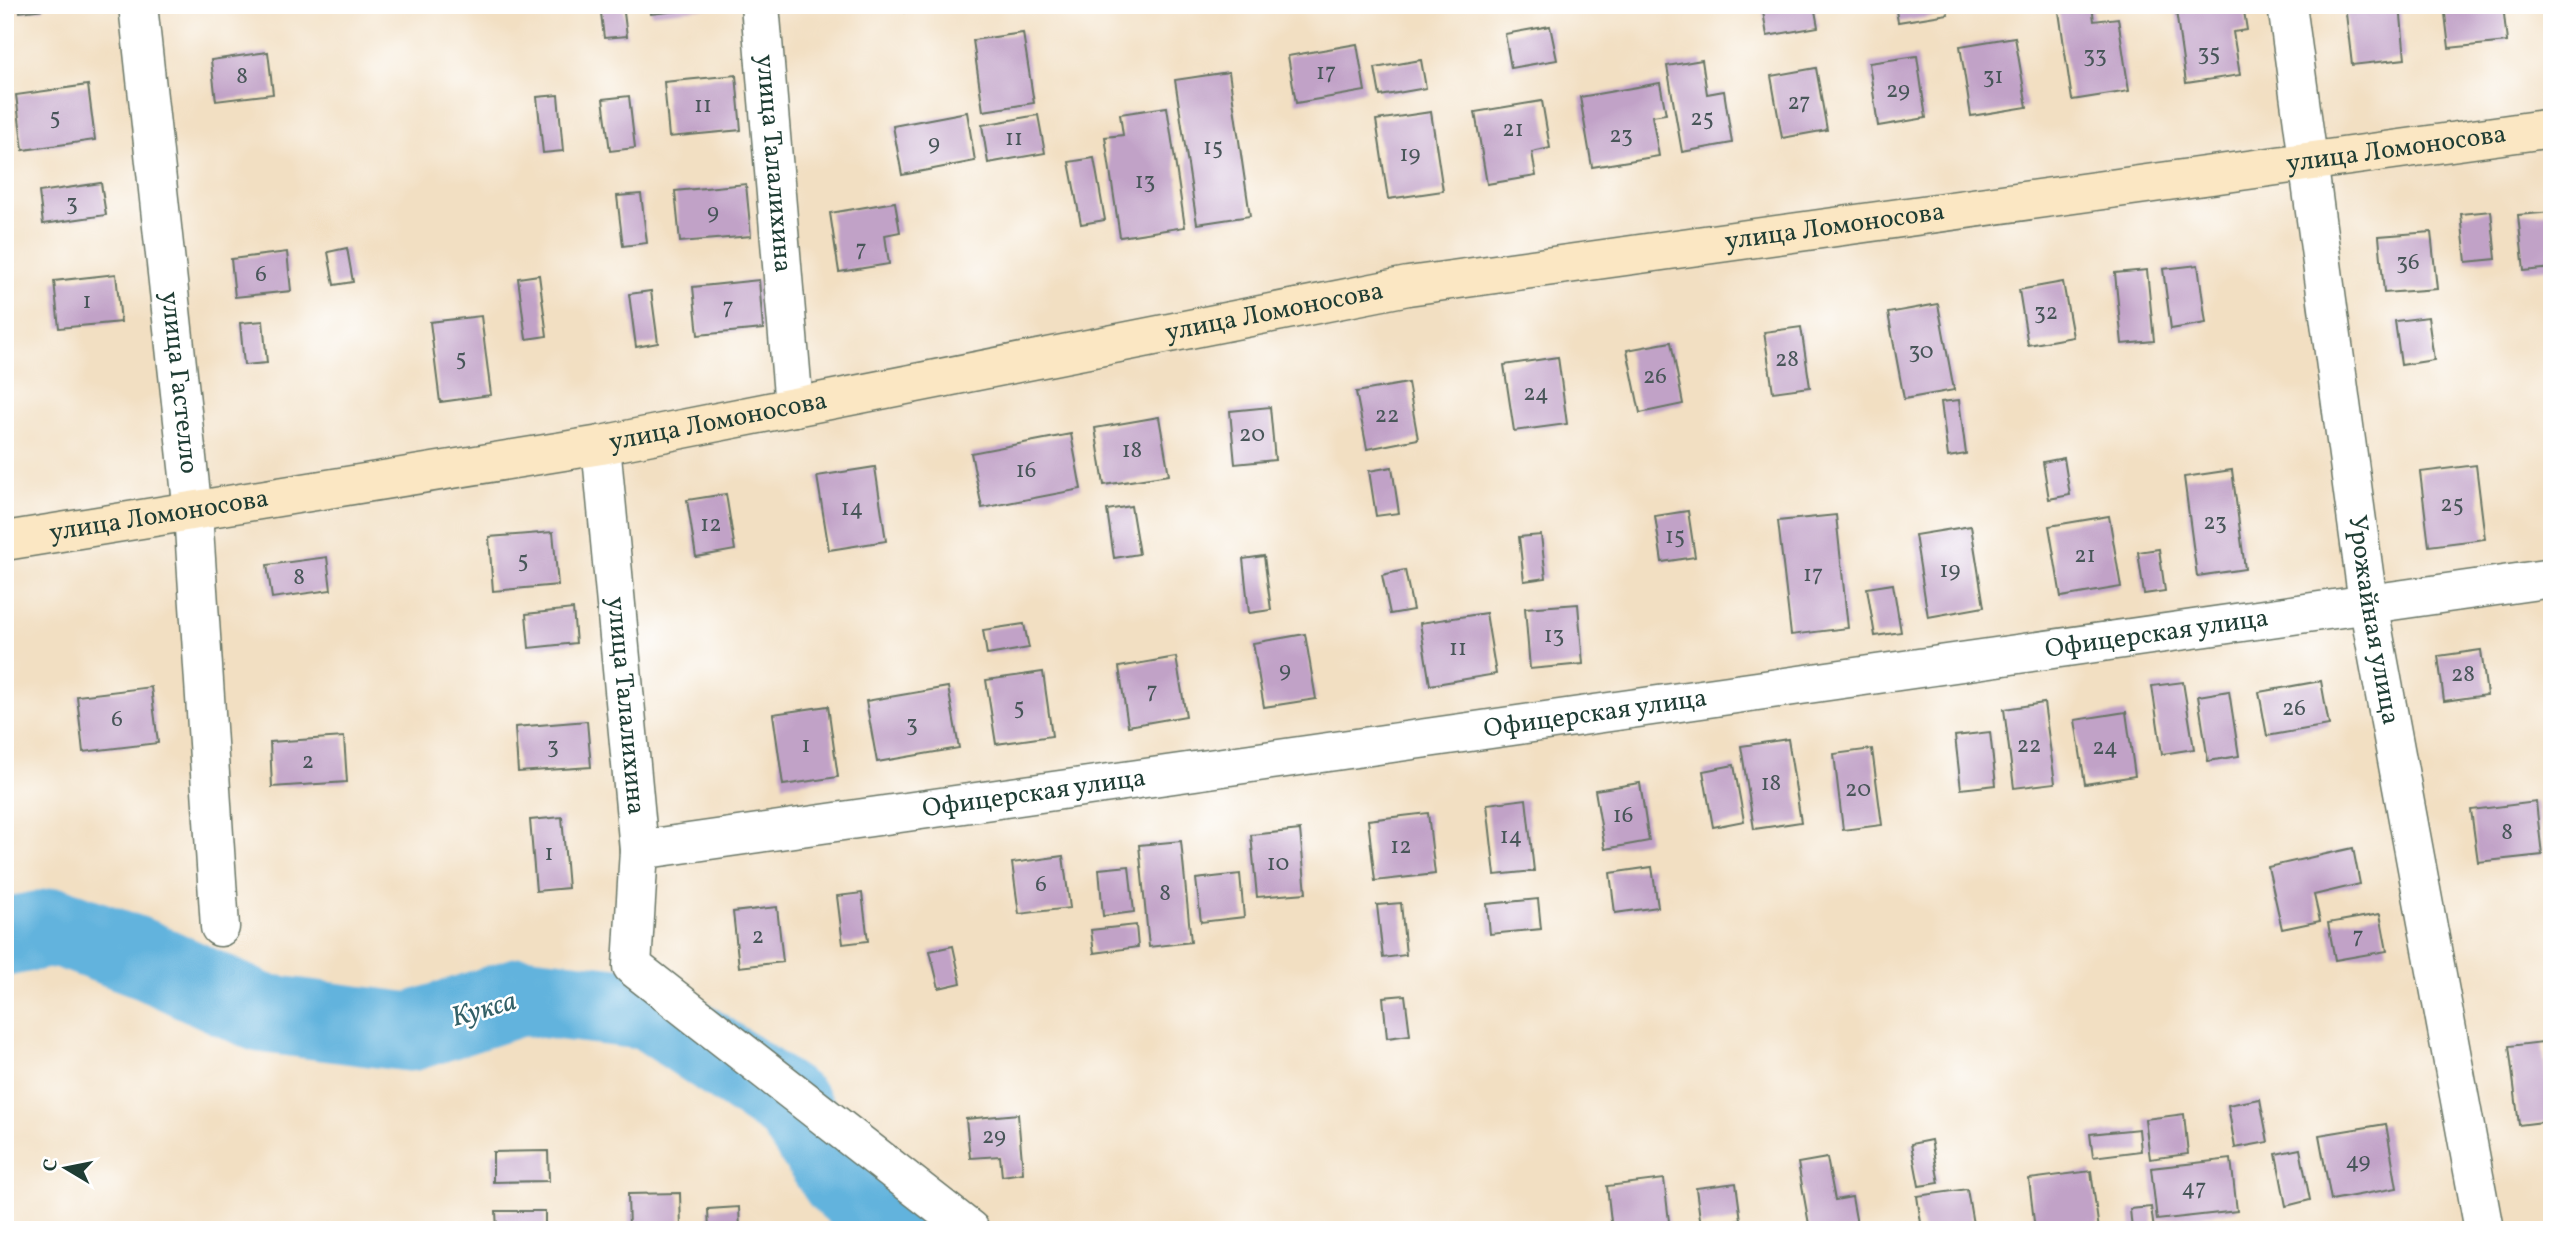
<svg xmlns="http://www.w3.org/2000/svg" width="2557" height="1235" viewBox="0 0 2557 1235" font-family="Vollkorn,serif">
	<rect width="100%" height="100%" fill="#fff"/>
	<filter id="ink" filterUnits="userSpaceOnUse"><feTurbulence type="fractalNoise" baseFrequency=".0143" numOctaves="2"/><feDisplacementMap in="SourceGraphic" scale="14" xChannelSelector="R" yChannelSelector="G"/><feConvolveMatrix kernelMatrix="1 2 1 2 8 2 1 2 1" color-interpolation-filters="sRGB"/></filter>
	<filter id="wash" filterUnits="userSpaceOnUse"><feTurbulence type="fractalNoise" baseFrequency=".00686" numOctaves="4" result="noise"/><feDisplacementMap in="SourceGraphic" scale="28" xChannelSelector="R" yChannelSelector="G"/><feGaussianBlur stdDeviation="1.57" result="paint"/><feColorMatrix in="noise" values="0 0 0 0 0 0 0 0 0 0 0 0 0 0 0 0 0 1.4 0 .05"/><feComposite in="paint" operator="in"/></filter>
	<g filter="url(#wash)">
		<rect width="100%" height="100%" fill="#f2dfc2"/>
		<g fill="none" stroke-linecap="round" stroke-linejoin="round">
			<path stroke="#62b3dd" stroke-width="79" d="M5,937L58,927L142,958L261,1013L410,1032L521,996L650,1011L791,1106L841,1181L896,1230"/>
		</g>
		<g id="blocks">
			<path fill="#c1a2c7" d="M19,5H44V9L20,12Z
				M600,5H623L627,36L604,38Z
				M650,5H715V7L651,14Z
				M904,5H939V7L905,12Z
				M1762,5H1814L1818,27L1767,36Z
				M1895,5H1946L1948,14L1898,22Z
				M2058,5H2092L2094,21L2118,18L2129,91L2072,100Z
				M2216,5H2243L2247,30L2233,32L2240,75L2186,83L2176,11Z
				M2345,5H2400L2405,59L2352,65Z
				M2444,5H2503L2507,42L2449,48Z
				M1550,26L1557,60L1511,68L1505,34Z
				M1023,33L1034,103L983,111L973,40Z
				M2015,37L2027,107L1971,116L1960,46Z
				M1357,44L1365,91L1296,103L1288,56Z
				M268,52L273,94L216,101L211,60Z
				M1917,56L1926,118L1878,126L1869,63Z
				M1421,60L1426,88L1380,96L1375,68Z
				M1702,60L1707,94L1724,91L1732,143L1682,152L1667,66Z
				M1816,68L1827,130L1782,138L1771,76Z
				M1229,72L1250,216L1197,224L1175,80Z
				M736,75L741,130L669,137L664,82Z
				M1660,83L1666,114L1652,116L1659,156L1592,167L1580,97Z
				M88,85L95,140L23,150L16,95Z
				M558,95L563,151L543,153L537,97Z
				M629,96L635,148L610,151L603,99Z
				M1542,101L1550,148L1532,152L1536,176L1487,184L1475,112Z
				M1167,107L1185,227L1120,237L1105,137L1123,135L1120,114Z
				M967,112L975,161L902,175L893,126Z
				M1431,112L1443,191L1388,199L1376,120Z
				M1038,115L1045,153L988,163L982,125Z
				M1094,158L1105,220L1081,224L1069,162Z
				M101,183L106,215L43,224L39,192Z
				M746,184L751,236L680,242L675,191Z
				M641,194L647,243L623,246L617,196Z
				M895,202L900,232L885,235L889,264L839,272L830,213Z
				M2491,211L2496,259L2466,262L2461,214Z
				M2552,212V268L2524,271L2518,215Z
				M2431,232L2437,289L2384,293L2379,236Z
				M347,248L353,282L334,285L328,252Z
				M287,252L291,291L235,297L231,259Z
				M2198,265L2206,323L2171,329L2163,269Z
				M2147,270L2154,341L2122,344L2115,273Z
				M116,274L121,322L59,328L54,281Z
				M539,275L547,336L526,339L518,278Z
				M759,280L763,329L698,335L693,287Z
				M2063,282L2073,337L2028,345L2019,290Z
				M651,291L658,343L636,347L629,294Z
				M1938,304L1954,390L1904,399L1888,313Z
				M481,316L491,395L440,402L430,322Z
				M2428,317L2434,360L2401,365L2395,321Z
				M263,321L267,363L244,365L240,323Z
				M1801,327L1810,387L1773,392L1764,332Z
				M1671,342L1683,404L1640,413L1627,350Z
				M1558,357L1567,424L1514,431L1504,365Z
				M1408,383L1418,439L1367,449L1356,392Z
				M1959,400L1966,454L1948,457L1941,402Z
				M1270,407L1275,460L1235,464L1230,411Z
				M1159,417L1169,475L1104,485L1095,428Z
				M1071,434L1081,489L982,508L971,453Z
				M2064,458L2070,495L2049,499L2043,462Z
				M2476,465L2485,539L2429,546L2420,472Z
				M875,467L886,541L829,550L817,476Z
				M1392,467L1399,513L1376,516L1369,471Z
				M2232,470L2245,569L2197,576L2184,477Z
				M726,494L735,550L696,557L687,500Z
				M1131,506L1139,554L1114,558L1107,510Z
				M1688,511L1695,557L1662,562L1655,516Z
				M1836,515L1848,628L1791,635L1778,521Z
				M2109,516L2121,587L2061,597L2049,526Z
				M1971,526L1984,607L1928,617L1915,535Z
				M553,532L558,585L493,591L489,537Z
				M1541,535L1546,578L1524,581L1519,537Z
				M2159,549L2165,591L2144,594L2138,552Z
				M1264,556L1271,610L1249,613L1243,559Z
				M327,557L331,590L272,598L267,565Z
				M1405,570L1413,610L1390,614L1382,575Z
				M1893,584L1901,632L1875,636L1867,588Z
				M1578,604L1583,664L1530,669L1525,608Z
				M573,609L576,643L529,648L526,614Z
				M1486,613L1496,674L1430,685L1420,623Z
				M1024,624L1029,648L987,655L983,630Z
				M1305,634L1316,699L1264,707L1253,643Z
				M2481,650L2487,695L2444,701L2438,656Z
				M1176,657L1186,716L1128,726L1119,667Z
				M1043,672L1052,736L996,744L986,680Z
				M2321,681L2329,725L2267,736L2259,692Z
				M2183,682L2194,749L2162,754L2152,686Z
				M151,687L158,743L83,752L77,696Z
				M948,687L959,748L877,762L866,701Z
				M2229,691L2239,756L2208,761L2198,696Z
				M2044,703L2055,783L2014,788L2004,709Z
				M828,706L838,777L783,785L773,714Z
				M2126,712L2135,776L2085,784L2075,720Z
				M587,721L591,767L518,772L515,727Z
				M1990,732L1996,785L1961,789L1955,736Z
				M344,737L347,782L272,787L270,742Z
				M1788,739L1801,822L1754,829L1741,746Z
				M1872,749L1882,825L1843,830L1834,754Z
				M1734,765L1744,821L1713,827L1703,771Z
				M1640,783L1649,841L1605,849L1595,790Z
				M1526,799L1534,871L1495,875L1487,804Z
				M2536,802L2542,855L2478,862L2471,810Z
				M1428,813L1435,874L1375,881L1368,820Z
				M562,817L568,888L536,891L530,820Z
				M1300,830L1306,893L1257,897L1251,835Z
				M1181,841L1191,942L1149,947L1139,845Z
				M2353,848L2360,884L2314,895L2320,921L2282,929L2268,867Z
				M1063,856L1070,908L1019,914L1012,863Z
				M1129,866L1134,912L1103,916L1099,869Z
				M1652,867L1658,907L1615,913L1610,873Z
				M1240,874L1244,917L1201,922L1196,879Z
				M862,893L868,941L843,944L837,896Z
				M1538,899L1541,929L1490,934L1487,904Z
				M1401,903L1406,955L1383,958L1377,905Z
				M777,907L783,962L739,967L733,912Z
				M2380,914L2387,951L2335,960L2328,923Z
				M1136,925L1138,947L1094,953L1091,930Z
				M953,946L961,983L939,988L930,951Z
				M1405,995L1410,1035L1387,1038L1383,997Z
				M2542,1042L2551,1121L2519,1125L2509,1046Z
				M2260,1099L2268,1142L2235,1148L2228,1105Z
				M1018,1114L1023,1173L1002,1176L1000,1156L970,1158L966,1119Z
				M2184,1114L2188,1154L2150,1159L2145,1119Z
				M2386,1124L2397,1188L2331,1200L2319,1135Z
				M2139,1129L2141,1151L2093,1157L2090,1134Z
				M1931,1140L1939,1183L1919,1186L1911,1144Z
				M2300,1149L2310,1200L2286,1206L2276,1154Z
				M548,1151L549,1181L493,1182V1152Z
				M1827,1158L1835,1200L1852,1197L1858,1230H1810L1798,1163Z
				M2231,1159L2237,1211L2157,1220L2151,1168Z
				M2091,1171L2099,1230H2035L2029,1179Z
				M1664,1179L1670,1230H1612L1607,1186Z
				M1736,1183L1741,1220L1701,1226L1696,1188Z
				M1967,1189L1974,1230H1922L1917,1196Z
				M680,1193L681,1230H629L628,1194Z
				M739,1207L740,1230H709L708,1209Z
				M2151,1207L2154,1230H2132L2130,1209Z
				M496,1211H545V1230H497Z
				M420,1224V1230H364V1227Z"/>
		</g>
	</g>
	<g filter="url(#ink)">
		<use href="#blocks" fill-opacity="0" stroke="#697666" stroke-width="2"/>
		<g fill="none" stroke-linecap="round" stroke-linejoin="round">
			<defs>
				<g id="street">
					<path id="s1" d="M138,5L193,513L220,927"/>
					<path id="s2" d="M760,5L794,407"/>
					<path id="s3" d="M2287,5L2368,603L2484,1230"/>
					<path id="s4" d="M601,445L639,850L632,966L970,1230"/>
					<path id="s5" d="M639,850L2552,578"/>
				</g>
				<g id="secondary">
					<path id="s6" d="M5,541L601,445L1408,286L2552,128"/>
				</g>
			</defs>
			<use href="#street" stroke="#697666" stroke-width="41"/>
			<use href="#secondary" stroke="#697666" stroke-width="41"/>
			<use href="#street" stroke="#fff" stroke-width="38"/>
			<use href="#secondary" stroke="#fbe7c3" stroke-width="38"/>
		</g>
	</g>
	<g text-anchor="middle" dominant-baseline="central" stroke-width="5" stroke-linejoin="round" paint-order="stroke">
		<g font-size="23" fill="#485659">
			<text x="2209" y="54">35</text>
			<text x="2095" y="56">33</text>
			<text x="1326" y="73">17</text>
			<text x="242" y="77">8</text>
			<text x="1993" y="77">31</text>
			<text x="1898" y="91">29</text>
			<text x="1799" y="103">27</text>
			<text x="703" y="106">11</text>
			<text x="55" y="118">5</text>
			<text x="1702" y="119">25</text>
			<text x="1513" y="130">21</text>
			<text x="1621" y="136">23</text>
			<text x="1014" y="139">11</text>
			<text x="934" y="144">9</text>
			<text x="1213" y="148">15</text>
			<text x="1410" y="155">19</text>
			<text x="1145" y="182">13</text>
			<text x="72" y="204">3</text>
			<text x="713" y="213">9</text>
			<text x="861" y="250">7</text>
			<text x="2408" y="263">36</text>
			<text x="261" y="275">6</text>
			<text x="87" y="302">1</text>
			<text x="728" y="308">7</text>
			<text x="2046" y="313">32</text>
			<text x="1921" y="352">30</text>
			<text x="461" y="359">5</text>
			<text x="1787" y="360">28</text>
			<text x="1655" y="377">26</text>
			<text x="1536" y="394">24</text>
			<text x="1387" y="416">22</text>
			<text x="1252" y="435">20</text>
			<text x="1132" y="451">18</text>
			<text x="1026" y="471">16</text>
			<text x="2452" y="505">25</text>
			<text x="852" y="509">14</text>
			<text x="2215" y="523">23</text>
			<text x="711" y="525">12</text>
			<text x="1675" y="537">15</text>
			<text x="2085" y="556">21</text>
			<text x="523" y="561">5</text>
			<text x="1950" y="571">19</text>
			<text x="1813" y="575">17</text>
			<text x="299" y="578">8</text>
			<text x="1554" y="636">13</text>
			<text x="1458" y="649">11</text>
			<text x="1285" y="671">9</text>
			<text x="2463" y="675">28</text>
			<text x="1152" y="692">7</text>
			<text x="1019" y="708">5</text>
			<text x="2294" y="709">26</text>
			<text x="117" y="720">6</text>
			<text x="912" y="725">3</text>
			<text x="806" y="746">1</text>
			<text x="2029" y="746">22</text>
			<text x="553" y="747">3</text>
			<text x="2105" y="748">24</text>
			<text x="308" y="762">2</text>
			<text x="1771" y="784">18</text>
			<text x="1858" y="790">20</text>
			<text x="1623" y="816">16</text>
			<text x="2507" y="833">8</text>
			<text x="1511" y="837">14</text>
			<text x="1401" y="847">12</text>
			<text x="549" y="854">1</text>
			<text x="1278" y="864">10</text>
			<text x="1041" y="885">6</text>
			<text x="1165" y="894">8</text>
			<text x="758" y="937">2</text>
			<text x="2358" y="937">7</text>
			<text x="994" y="1137">29</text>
			<text x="2358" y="1162">49</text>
			<text x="2194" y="1189">47</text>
		</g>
		<g font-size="26" fill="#1f3d34" stroke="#fff">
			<text stroke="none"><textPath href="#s6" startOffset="2424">улица Ломоносова</textPath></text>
			<text stroke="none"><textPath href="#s2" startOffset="159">улица Талалихина</textPath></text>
			<text stroke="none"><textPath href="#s6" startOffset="1857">улица Ломоносова</textPath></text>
			<text stroke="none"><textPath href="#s6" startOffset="1290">улица Ломоносова</textPath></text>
			<text stroke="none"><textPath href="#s1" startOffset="380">улица Гастелло</textPath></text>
			<text stroke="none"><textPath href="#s6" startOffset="723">улица Ломоносова</textPath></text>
			<text stroke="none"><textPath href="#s6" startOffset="156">улица Ломоносова</textPath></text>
			<text stroke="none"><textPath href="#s3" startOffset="621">Урожайная улица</textPath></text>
			<text stroke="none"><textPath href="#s5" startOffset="1533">Офицерская улица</textPath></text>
			<text stroke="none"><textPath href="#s4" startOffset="262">улица Талалихина</textPath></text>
			<text stroke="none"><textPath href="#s5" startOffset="966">Офицерская улица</textPath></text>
			<text stroke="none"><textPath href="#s5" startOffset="399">Офицерская улица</textPath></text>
		</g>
		<g font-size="28" font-style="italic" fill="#336067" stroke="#fff">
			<text transform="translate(484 1010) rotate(-16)">Кукса</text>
		</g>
	</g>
	<rect width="2557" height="1235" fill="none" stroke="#fff" stroke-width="28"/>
	<g transform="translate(66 1168) rotate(280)" stroke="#ffffff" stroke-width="5" paint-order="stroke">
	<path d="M0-5L12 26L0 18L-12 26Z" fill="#1f3d34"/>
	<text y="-10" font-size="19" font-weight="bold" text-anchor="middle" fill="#1f3d34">С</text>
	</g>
</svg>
